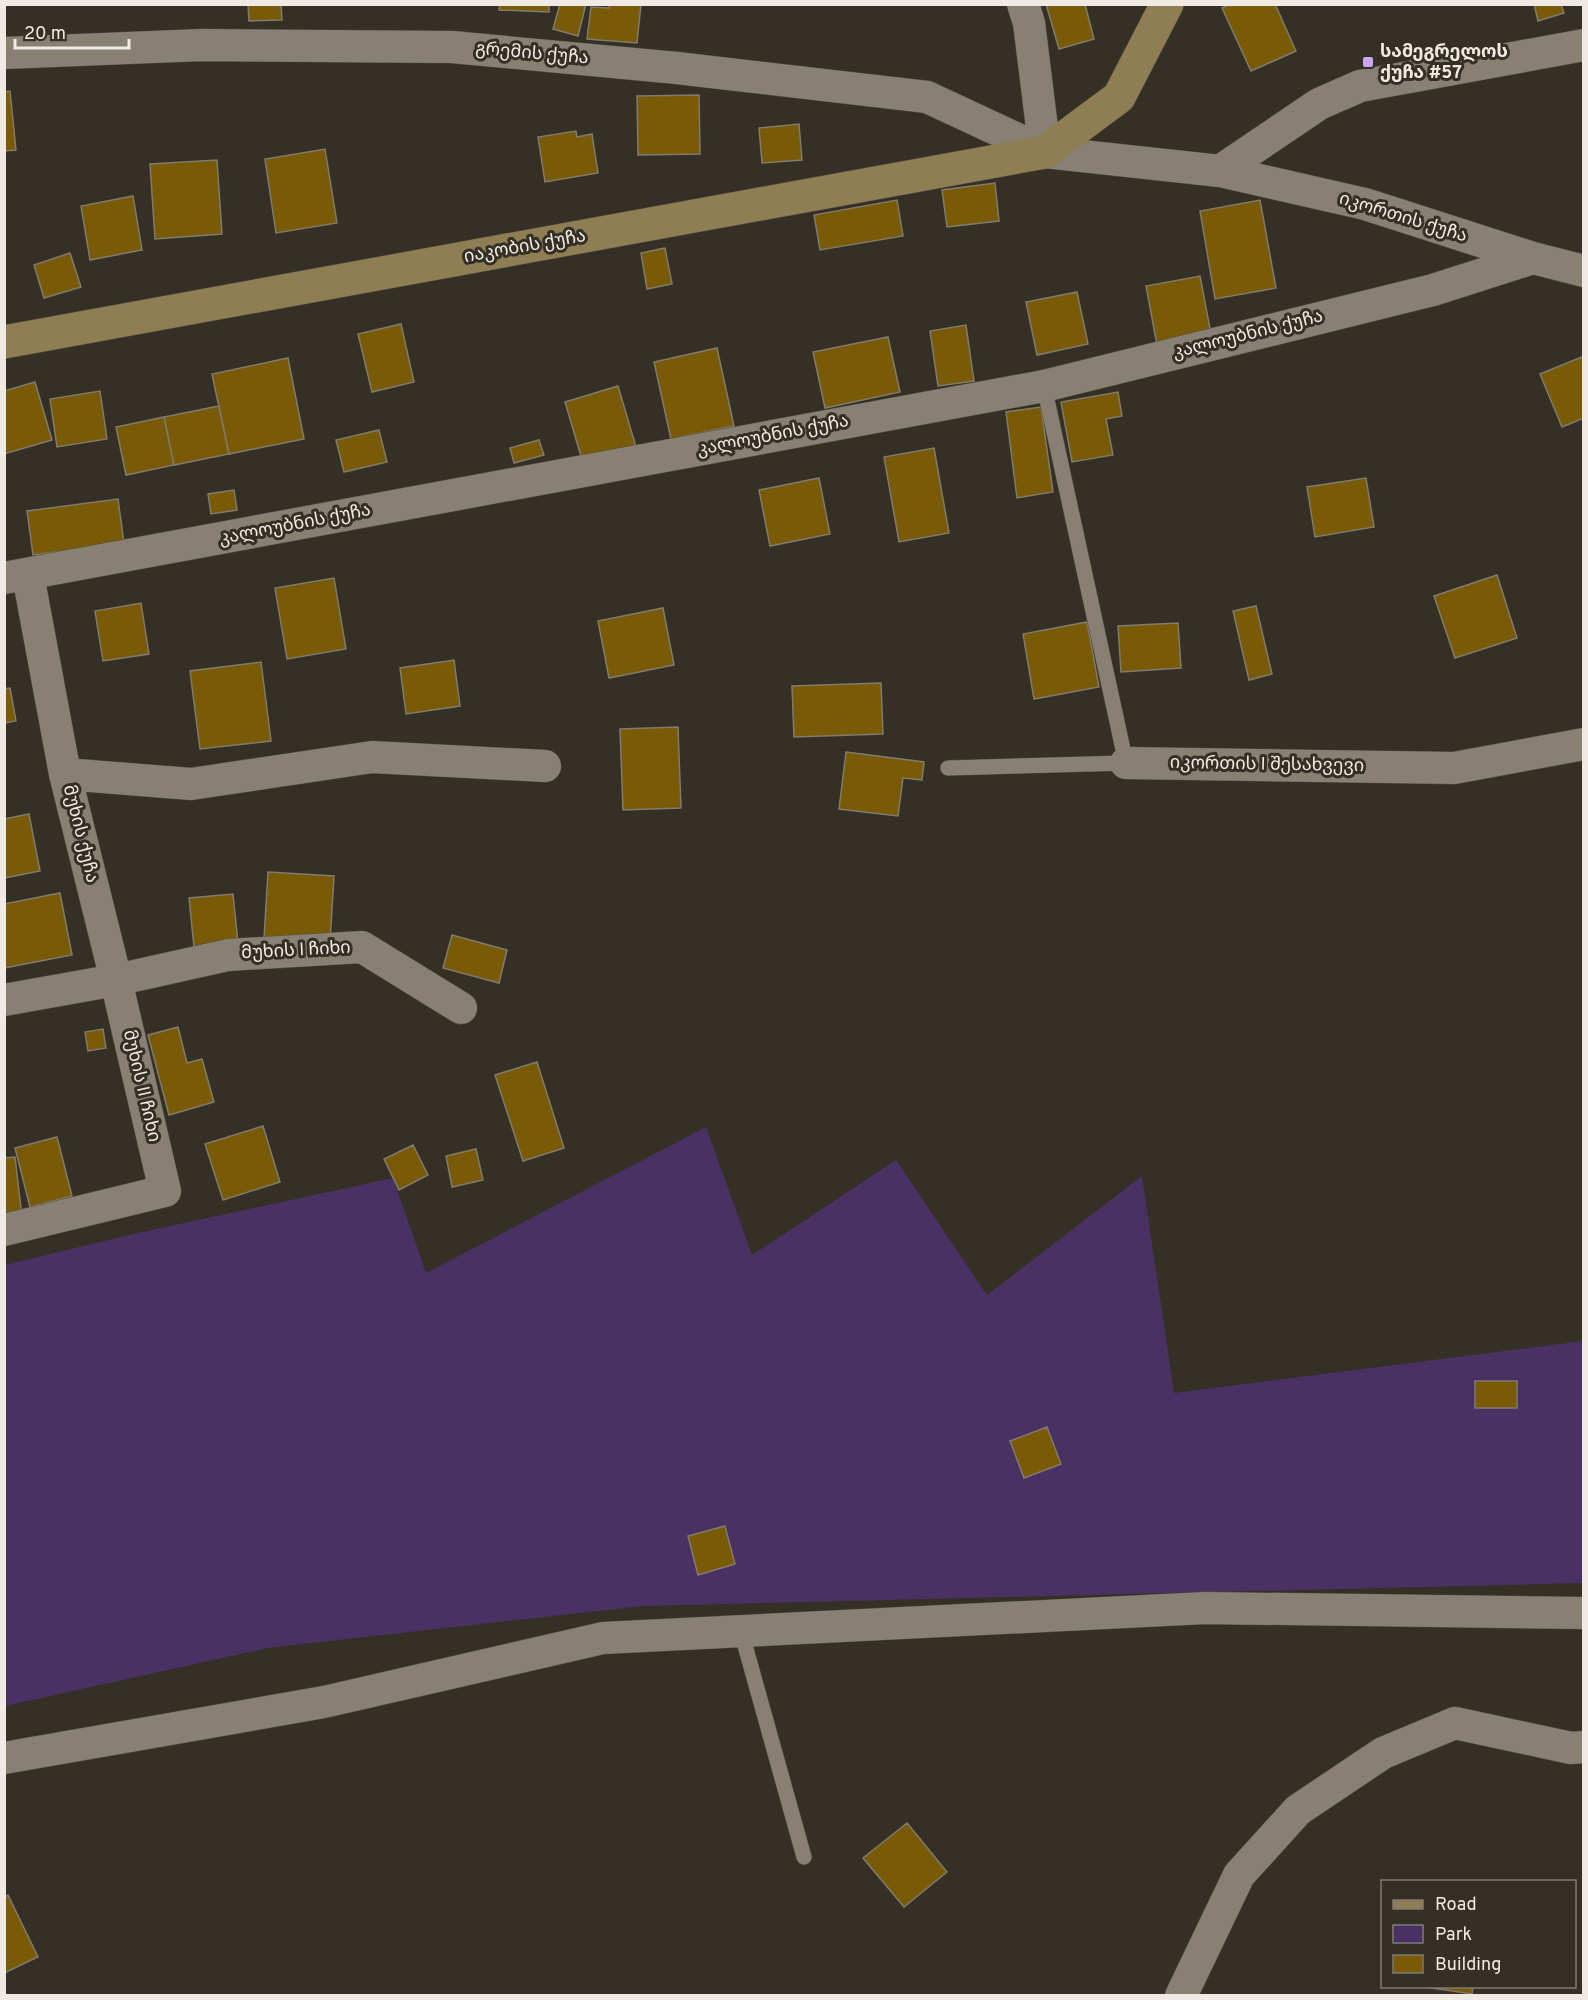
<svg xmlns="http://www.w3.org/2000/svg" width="1588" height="2000" viewBox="0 0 1588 2000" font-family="Overpass,'Noto Sans Georgian',sans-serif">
	<rect width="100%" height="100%" fill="#353025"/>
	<path fill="#4a3163" d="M706,1127L752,1255L896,1160L987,1295L1142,1176L1174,1393L1583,1341V1583L643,1606L267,1648L5,1706L4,1265L138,1233L393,1178L426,1273Z"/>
	<path fill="#795a07" stroke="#817b6e" stroke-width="1.5" d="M248,4H281L282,20L249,21Z
		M500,4H549V12L499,10Z
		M560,4H586L578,36L553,29Z
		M609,4H641L637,43L587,39L591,7L609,8Z
		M1046,4H1085L1094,39L1059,49Z
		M1231,4H1275L1296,51L1251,71L1222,8Z
		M1534,4H1561L1564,13L1538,21Z
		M10,91L16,150L4,151V92Z
		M699,95L700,154L638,155L637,96Z
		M799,124L802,160L762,163L759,128Z
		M576,131L577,137L592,134L598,173L545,182L538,137Z
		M325,149L337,223L276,233L265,159Z
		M217,160L222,234L155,239L150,164Z
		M995,183L999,221L947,227L942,190Z
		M133,196L142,250L90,260L81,206Z
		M897,200L903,236L820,250L814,215Z
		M1260,200L1276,288L1215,299L1200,211Z
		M665,248L672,284L647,289L641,253Z
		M70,253L81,287L44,298L34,265Z
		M1200,276L1211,334L1157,345L1146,286Z
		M1077,292L1088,344L1037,355L1026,302Z
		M401,324L414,382L372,392L358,334Z
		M966,325L974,381L938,386L930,331Z
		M888,337L900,392L825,408L813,352Z
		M717,348L734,426L671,439L654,362Z
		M1584,356V418L1562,427L1540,374Z
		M288,358L304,439L229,454L212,374Z
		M35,382L52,440L4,454V391Z
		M618,386L636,447L583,463L565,402Z
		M100,391L107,439L57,447L50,399Z
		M1118,392L1122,416L1106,419L1113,455L1072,462L1061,402Z
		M219,406L229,454L174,465L164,417Z
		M1041,407L1053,492L1017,498L1006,412Z
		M164,417L174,465L126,475L116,427Z
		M379,430L387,462L344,472L336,440Z
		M539,440L544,455L514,463L510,448Z
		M934,448L949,533L899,542L884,457Z
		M819,478L830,534L770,546L759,490Z
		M1366,478L1374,527L1315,537L1307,487Z
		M234,490L237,510L211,514L208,494Z
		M118,499L124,543L33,555L27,511Z
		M1497,575L1517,638L1455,658L1434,596Z
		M334,578L346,649L287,659L275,588Z
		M141,603L149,654L103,661L95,611Z
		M1256,606L1272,674L1249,680L1233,611Z
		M663,608L674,665L609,678L598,621Z
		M1087,622L1099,687L1034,699L1023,634Z
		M1178,623L1181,668L1121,672L1118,626Z
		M454,660L460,706L406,714L400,668Z
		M261,662L271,741L200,749L190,671Z
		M881,683L883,734L794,737L792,686Z
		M10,688L16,721L4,723V689Z
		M678,727L681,808L623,810L620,729Z
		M846,752L924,762L922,780L903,778L898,816L839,809Z
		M29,814L40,871L4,878V819Z
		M268,872L334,876L330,942L264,938Z
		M60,893L72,955L4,968V904Z
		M233,894L238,943L194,947L189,898Z
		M452,935L507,950L499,983L443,968Z
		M178,1027L187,1063L202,1059L214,1102L169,1115L148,1035Z
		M103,1029L106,1048L88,1051L85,1032Z
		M537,1062L564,1148L523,1161L495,1075Z
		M263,1126L280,1182L223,1200L205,1144Z
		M57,1137L72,1196L30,1207L15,1148Z
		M413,1145L428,1175L399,1190L384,1159Z
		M476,1149L483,1180L452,1187L446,1156Z
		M15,1157L23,1225L4,1228V1158Z
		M1475,1381H1517V1408H1475Z
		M1047,1427L1061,1464L1024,1478L1010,1441Z
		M725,1526L735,1564L698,1575L688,1536Z
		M907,1823L947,1872L904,1907L863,1858Z
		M8,1895L38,1957L4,1973V1897Z
		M1418,1986H1473L1472,1994Z"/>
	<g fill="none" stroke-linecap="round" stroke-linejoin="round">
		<defs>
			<path id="lane" d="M948,768L1126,763L1044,386
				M741,1631L804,1857"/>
			<path id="street" d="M1023,4L1029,23L1045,152
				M4,53L202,45L452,47L677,68L927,97L1045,152L1220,171L1319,104L1360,86L1584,45
				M1220,171L1365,204L1533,258L1584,271
				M4,578L1044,386L1433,290L1533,258
				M1126,763L1454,768L1584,744
				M65,774L191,784L372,757L545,766
				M4,1000L116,980L228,955L362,947L461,1008
				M4,1230L165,1191L116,980L65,774L28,575
				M4,1758L324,1702L603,1638L1205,1608L1584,1613
				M1181,1996L1239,1875L1298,1810L1383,1753L1455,1723L1571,1748L1584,1747"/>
			<path id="secondary" d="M4,342L1045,152L1119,97L1167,4"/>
		</defs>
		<use href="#lane" stroke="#544f45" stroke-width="16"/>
		<use href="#street" stroke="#544f45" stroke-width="33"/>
		<use href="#secondary" stroke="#544f45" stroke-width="34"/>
		<use href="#lane" stroke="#878073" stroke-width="15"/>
		<use href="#street" stroke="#878073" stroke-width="32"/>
		<use href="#secondary" stroke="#8f7e53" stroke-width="33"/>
	</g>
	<rect fill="#c7a6ef" stroke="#353025" stroke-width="2" x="1362" y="56" width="12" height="12" rx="3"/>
	<g text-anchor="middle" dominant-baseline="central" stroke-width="6" stroke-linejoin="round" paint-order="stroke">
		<g font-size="18" font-weight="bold" fill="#efebe4" stroke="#353025" text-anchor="start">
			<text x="1380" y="52">სამეგრელოს<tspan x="1380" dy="21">ქუჩა #57</tspan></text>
		</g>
		<g font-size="18" fill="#efebe4" stroke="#353025">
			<text transform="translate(532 54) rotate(5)">გრემის ქუჩა</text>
			<text transform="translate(1403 218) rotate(17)">იკორთის ქუჩა</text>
			<text transform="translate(525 247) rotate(-10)">იაკობის ქუჩა</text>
			<text transform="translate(1248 335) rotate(-14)">კალოუბნის ქუჩა</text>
			<text transform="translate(773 436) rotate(-11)">კალოუბნის ქუჩა</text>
			<text transform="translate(295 525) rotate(-11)">კალოუბნის ქუჩა</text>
			<text transform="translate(1267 765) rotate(1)">იკორთის I შესახვევი</text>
			<text transform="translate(80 834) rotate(76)">მუხის ქუჩა</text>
			<text transform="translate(296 951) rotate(-3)">მუხის I ჩიხი</text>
			<text transform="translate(141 1086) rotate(77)">მუხის II ჩიხი</text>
		</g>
	</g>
	<rect width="1588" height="2000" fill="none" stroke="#efebe4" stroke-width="12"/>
	<rect x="1381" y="1880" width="195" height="108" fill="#353025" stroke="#7f7b71" stroke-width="1.5"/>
	<rect x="1393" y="1900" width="30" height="9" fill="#8f7e53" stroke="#7f7b71" stroke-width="1.5"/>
	<text x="1435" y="1910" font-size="18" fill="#efebe4">Road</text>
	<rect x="1393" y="1925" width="30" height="18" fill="#4a3163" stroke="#7f7b71" stroke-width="1.5"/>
	<text x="1435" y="1940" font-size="18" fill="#efebe4">Park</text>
	<rect x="1393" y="1955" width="30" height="18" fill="#795a07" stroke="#7f7b71" stroke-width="1.5"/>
	<text x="1435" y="1970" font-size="18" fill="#efebe4">Building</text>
	<path d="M15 39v9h114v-9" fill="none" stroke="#efebe4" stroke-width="3"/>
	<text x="24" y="39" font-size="18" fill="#efebe4" stroke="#353025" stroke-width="4.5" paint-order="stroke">20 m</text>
</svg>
